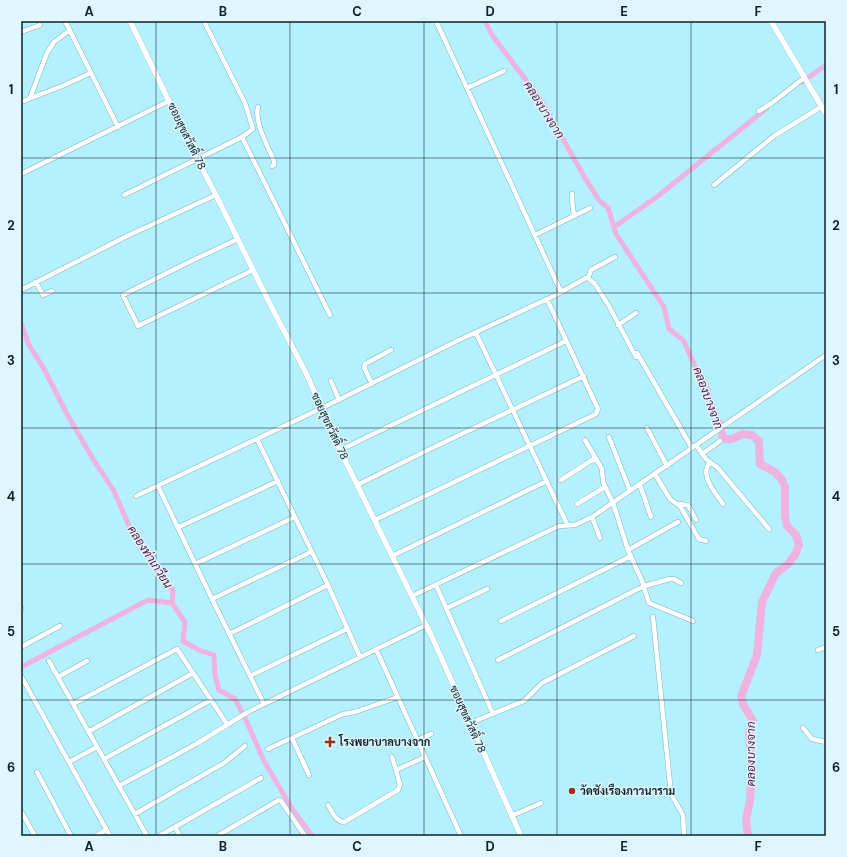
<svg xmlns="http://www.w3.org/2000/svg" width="847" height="857" viewBox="0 0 847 857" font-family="'DM Sans',Sarabun,sans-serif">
	<rect width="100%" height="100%" fill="#b4f0fe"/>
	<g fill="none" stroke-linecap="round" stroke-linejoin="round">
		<path stroke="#eeb3e1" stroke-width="5" d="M485,21L492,35L541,100L585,178L599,200L608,208L616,234L664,307L669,329L684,341L696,369L705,383L719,423
			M802,82L826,65
			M614,227L658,196L767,108
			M21,323L29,345L44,369L68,416L93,459L114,491L130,528L148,553L164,580L173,590L172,603L185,622L183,641L199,650L214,655L215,675L219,690L235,699L246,720L264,761L291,807L312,836
			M21,667L148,600L172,603"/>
		<path stroke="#eeb3e1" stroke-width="8" d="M719,423L723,438C731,441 735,438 742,434L752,435L759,441L760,464L775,472L782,480L785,487V516L787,526L796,535L799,545L795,555L788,564L776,573L762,602L757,655L741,697L744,706L753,721L749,734L752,769L750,801L746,819L748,836"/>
		<defs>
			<path id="minor" d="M65,21L118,127
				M436,21L467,88L504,71
				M21,32L40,25
				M467,88L561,292
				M30,98L47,53L54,42L70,30
				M21,102L62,86L91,73
				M258,107C254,123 268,146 274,161V165L272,166
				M759,111L772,103L804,78
				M242,137L330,315
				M21,174L169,101
				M714,185L774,136L821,107
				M572,194V200L574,216
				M124,195L242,137L253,129L245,103L204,21
				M535,235L590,208
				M238,239L189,262L123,295L138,326L253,270
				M588,278L591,270L615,257
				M36,282L43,295L52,291
				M21,290L127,236L216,195
				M618,325L636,313
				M476,333L568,526
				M637,353L692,448
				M331,381L339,400
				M372,384L364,367L365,364L391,350
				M647,428L667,466
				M609,437L630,491
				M257,439L328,585L360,657
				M585,440L602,469L603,482L613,503L628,550L642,581L649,603L693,621
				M696,445L706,459L718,468L769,529
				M340,450L566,341
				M702,454L720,441
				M710,462C699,475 715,492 723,504
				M655,474L670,499L680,506L699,539L706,541
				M561,480L595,458
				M357,485L430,449L584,376
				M640,485L651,517
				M158,486L212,599L264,704
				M136,496L322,408L459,340L554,296L586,278H588L595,284L609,306L636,357
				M577,504L605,487
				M679,504L688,505L696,520
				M592,517L600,538
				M375,520L596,414L598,409L547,299
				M179,527L278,481
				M628,550L678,522
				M392,556L547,481
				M195,564L295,517
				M436,585L493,714
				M412,596L559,526L575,525L592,517L826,355
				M212,599L311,552
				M21,608V609
				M447,608L487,589
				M653,617L671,794L683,815L684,836
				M501,621L631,556
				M229,634L328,585
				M21,647L60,626
				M376,649L461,836
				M818,650L826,647
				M498,660L644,586L670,579H674L681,583
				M49,661L147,836
				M21,676L110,836
				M250,676L347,629
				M58,677L87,661
				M73,704L177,649L227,724
				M470,723L524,701L542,683L634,636
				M803,728L812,739L826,742
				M88,732L193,673
				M292,738L309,775
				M417,740L431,734
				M268,749L343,714L355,712L398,697
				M392,757L396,770
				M104,759L211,700
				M69,762L97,747
				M37,772L71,836
				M119,786L196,744L248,712L426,625
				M328,805C332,811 335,821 344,822L398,790L400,785L396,770L425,757
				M21,811L35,836
				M135,814L224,763L245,746
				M511,816L541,803
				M175,827L180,836
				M96,836L106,830
				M159,836L261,778
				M217,836L279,800L281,801L305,836"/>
			<path id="tertiary" d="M130,21L197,159L216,195L271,306L306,373L340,450L432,637L521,836
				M771,21L826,114"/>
		</defs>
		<use href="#minor" stroke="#7bb5c2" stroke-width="5.5"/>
		<use href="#tertiary" stroke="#7bb5c2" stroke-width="6"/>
		<use href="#minor" stroke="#fff" stroke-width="4.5"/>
		<use href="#tertiary" stroke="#fff" stroke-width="5.5"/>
	</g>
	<path fill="none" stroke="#0c2429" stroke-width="1" stroke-opacity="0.55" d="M156,21V836M290,21V836M424,21V836M557,21V836M691,21V836M21,158H826M21,293H826M21,428H826M21,564H826M21,700H826"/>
	<g fill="#9a311a" stroke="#dff6fc" stroke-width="1.5">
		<path d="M328 736h4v4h4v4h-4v4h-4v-4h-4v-4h4z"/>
		<circle cx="572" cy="791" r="4"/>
	</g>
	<g text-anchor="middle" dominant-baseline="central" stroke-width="3" stroke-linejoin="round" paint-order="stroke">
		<g font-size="11" fill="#0c2429" stroke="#dff6fc">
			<text transform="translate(187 136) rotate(64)">ซอยสุขสวัสดิ์ 78</text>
			<text transform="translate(330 426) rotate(65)">ซอยสุขสวัสดิ์ 78</text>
			<text transform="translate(468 719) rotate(66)">ซอยสุขสวัสดิ์ 78</text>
		</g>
		<g font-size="11" font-weight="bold" fill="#0c2429" stroke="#dff6fc" text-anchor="start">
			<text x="339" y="742">โรงพยาบาลบางจาก</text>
			<text x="580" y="791">วัดชังเรืองภาวนาราม</text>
		</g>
		<g font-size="12" font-style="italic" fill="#5b1851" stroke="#dff6fc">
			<text transform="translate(544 110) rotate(58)">คลองบางจาก</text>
			<text transform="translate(708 398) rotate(70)">คลองบางจาก</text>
			<text transform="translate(150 557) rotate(57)">คลองท่าเกวียน</text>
			<text transform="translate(751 754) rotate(-90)">คลองบางจาก</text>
		</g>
	</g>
	<rect width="847" height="857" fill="none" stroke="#dff6fc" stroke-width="44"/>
	<rect x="22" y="22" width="803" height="813" fill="none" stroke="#0c2429" stroke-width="1.5"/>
	<g font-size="13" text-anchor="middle" font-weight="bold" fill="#0c2429">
		<text x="89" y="16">A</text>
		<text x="223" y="16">B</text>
		<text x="357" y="16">C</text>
		<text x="490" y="16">D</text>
		<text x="624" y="16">E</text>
		<text x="758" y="16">F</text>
		<text x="11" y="94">1</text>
		<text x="836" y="94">1</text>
		<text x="11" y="230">2</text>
		<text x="836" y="230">2</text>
		<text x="11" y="365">3</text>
		<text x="836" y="365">3</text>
		<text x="11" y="501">4</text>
		<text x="836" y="501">4</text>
		<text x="11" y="636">5</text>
		<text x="836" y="636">5</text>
		<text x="11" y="772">6</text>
		<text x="836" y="772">6</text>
		<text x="89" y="851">A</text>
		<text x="223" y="851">B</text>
		<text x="357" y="851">C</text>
		<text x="490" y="851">D</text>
		<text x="624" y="851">E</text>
		<text x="758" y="851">F</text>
	</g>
</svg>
